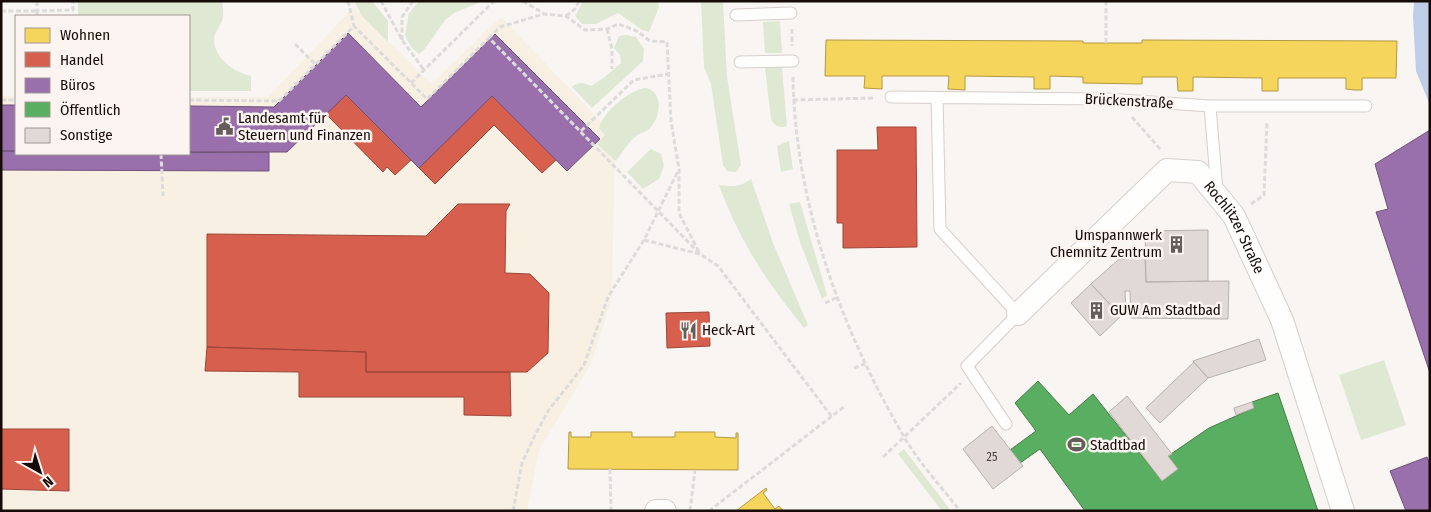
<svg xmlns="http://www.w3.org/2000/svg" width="1431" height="512" viewBox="0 0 1431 512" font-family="'Fira Sans Condensed',sans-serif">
	<rect width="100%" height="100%" fill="#f9f5f3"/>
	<path fill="#f7f0e3" d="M354,7L431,84L501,17L615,136L612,298L591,364L539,450L527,511H1V96H16V154H189V97H268Z"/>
	<path fill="#dfe8d3" d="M78,1H222C223,7 224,15 222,21C220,27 214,33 214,39C214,59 234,72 251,76V91H189V16H78Z
		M354,1H372L388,21V42L362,16Z
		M419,1H483L454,13L445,20L424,50L419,54L411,47L405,35L409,13Z
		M583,1H658L659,7L649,32L642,30L618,13L596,24H582L575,16Z
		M701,1H723L727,77L741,165L736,172L727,171L723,165L711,84L704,67Z
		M780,21L782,53H765L763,22Z
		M626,35L636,37L644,49L643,61L592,108L572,87C579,81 583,83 591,86L605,77L621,63L620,55L614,48L619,36Z
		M782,67L787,126C779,128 775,127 771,119L765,68Z
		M646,88C664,92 661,118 649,129C645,133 639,133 636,136C628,143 622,153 616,161L597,144L605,135L599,128C604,111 629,90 646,88Z
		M789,141L793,169L781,172L777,146Z
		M651,149L661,154L664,166L659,179L643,189L627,172Z
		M751,179L773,243L808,325L804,328C766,281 740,242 719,185C732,187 741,187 751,179Z
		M800,202L827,295L822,299L800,242L789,204Z
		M1384,360L1406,425L1361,440L1339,375Z
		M904,449L951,511H942L898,454Z"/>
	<path fill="#becee8" d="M1414,1H1430V105L1416,71L1413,17Z"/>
	<path fill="#f6d55c" stroke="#b39842" d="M826,40L1083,41V43H1142V40L1397,41L1396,78H1362V90H1354L1346,89V78H1278V91H1262V78L1193,77V91H1178L1177,77H1142V84L1083,83V77L1050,76V89H1034V77L965,76V90L948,89L949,76H882V89L864,88L865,76H825Z
		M569,432H571V437H591V432H632V437H675V432H715V437L736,438V433H738V470L568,469Z
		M766,488L767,490L763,493L775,509L779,506L783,511H736Z"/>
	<path fill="#d6604d" stroke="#9c4638" d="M346,95L411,160L395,175L387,167L383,172L326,114Z
		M492,96L556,160L542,173L494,125L435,184L419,168Z
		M877,127H916L917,247L843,248V223H837V150H878Z
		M458,204H510L506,211L505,273L530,274L549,293L548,353L527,372H366V352L207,347V234L426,236Z
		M709,312L710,346L667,348L666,313Z
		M207,347L366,352V372H510L511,416L464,415V397H299V372L205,371Z
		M1,429H69V491L1,489Z"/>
	<path fill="#9970ab" stroke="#72527a" d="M348,33L421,107L495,34L600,139L567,171L492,96L419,168L346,95L287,152H189V106L274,107Z
		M1,105H16V151H1Z
		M1430,130V373L1376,212L1388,209L1375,164Z
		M1,151H16V154L269,152V171L1,170Z
		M1427,457L1430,464V511H1406L1390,471Z"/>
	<path fill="#5aae61" stroke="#467d46" d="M1038,381L1069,415L1093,394L1162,481L1178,469L1168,456L1209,428L1254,408L1252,402L1278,393L1318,511H1085L1040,449L1020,463L1010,450L1036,431L1015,403Z"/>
	<path fill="#e1d9d5" stroke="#b8b1ae" d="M1208,230V281L1146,282L1145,231Z
		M1145,257L1146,282L1229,281L1228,319L1131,318L1130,291H1125L1126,311L1121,316L1091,284L1118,260Z
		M1091,284L1121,316L1100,336L1071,303Z
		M1259,339L1266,360L1208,378L1193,361Z
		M1194,362L1208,378L1160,423L1146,408Z
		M1127,396L1172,454L1168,456L1178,469L1162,481L1109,412Z
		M1252,402L1254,408L1236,415L1234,408Z
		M992,426L1023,466L993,489L963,449Z"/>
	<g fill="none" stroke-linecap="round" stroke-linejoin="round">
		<defs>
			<path id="service" d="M736,15L791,13
				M740,62L793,61
				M891,97L1107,99L1210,106H1366
				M937,98L940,229L1018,314L967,366L1006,424
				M1210,106L1217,191"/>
			<g id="minor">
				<path id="s1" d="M1018,314L1167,170L1198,172L1234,216L1282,320L1343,511"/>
				<path d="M656,511H665"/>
			</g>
		</defs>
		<use href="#service" stroke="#d6cfcb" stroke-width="13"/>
		<use href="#minor" stroke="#d6cfcb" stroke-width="24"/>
		<path stroke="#dddcdb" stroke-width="3" stroke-dasharray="5 2.5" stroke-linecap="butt" d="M37,1V11L73,10V1
			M348,1L354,26
			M381,1L402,40L424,70
			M523,1L543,13
			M1,11H37V16
			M566,16L575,9L579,1
			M607,29L612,49V69
			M792,29V46
			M489,38L500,27L544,14L566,16L585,30L607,29L618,24L637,31L650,41L667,42L671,121L679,169V213L699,252
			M402,40V17L413,1
			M1106,43V1
			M295,44L316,65
			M793,77C795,202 840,327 903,435C918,462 941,486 960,511
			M411,83L494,1
			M1,100H16
			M189,100L279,101L354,26L427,99L489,38L700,254
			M793,100L875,98
			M1132,117L1161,150
			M581,131L634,80L668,74
			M161,154L163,196
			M1251,204L1264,195L1267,122
			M644,240L700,254L718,266L832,417
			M825,303L838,297
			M854,368L865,364
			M883,457L961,383
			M610,469L611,511
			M513,511L522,463L533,439L548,411L584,365L608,297L644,240L678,171
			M690,511L695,470
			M709,511L845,406"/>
		<use href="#service" stroke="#fefefd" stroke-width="11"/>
		<use href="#minor" stroke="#fefefd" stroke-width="22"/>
	</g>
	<defs>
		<symbol id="civic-bare" viewBox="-9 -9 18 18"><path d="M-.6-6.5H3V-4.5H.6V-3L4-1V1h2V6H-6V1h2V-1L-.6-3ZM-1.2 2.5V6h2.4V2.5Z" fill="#655d5a" stroke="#fbf4f1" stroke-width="2.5" paint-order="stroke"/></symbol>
		<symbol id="building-bare" viewBox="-9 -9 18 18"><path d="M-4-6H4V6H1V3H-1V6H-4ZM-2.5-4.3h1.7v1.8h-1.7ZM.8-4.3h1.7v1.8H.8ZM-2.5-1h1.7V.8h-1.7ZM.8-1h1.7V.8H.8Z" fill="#655d5a" stroke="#fbf4f1" stroke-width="2.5" paint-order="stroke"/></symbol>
		<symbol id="restaurant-bare" viewBox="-9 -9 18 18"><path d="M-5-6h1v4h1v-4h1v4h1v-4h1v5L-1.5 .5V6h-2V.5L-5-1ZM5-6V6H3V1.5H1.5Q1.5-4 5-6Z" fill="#655d5a" stroke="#fbf4f1" stroke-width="2.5" paint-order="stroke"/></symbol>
		<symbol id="stadium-bare" viewBox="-9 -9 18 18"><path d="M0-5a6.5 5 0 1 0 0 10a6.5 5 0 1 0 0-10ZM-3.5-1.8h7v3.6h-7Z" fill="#655d5a" stroke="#fbf4f1" stroke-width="2.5" paint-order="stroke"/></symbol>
	</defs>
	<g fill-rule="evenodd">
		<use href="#civic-bare" x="212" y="114" width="25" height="25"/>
		<use href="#building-bare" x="1164" y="232" width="25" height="25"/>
		<use href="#building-bare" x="1084" y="298" width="25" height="25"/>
		<use href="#restaurant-bare" x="676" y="318" width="25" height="25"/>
		<use href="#stadium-bare" x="1064" y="432" width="25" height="25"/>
	</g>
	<g text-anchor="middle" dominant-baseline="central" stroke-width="5" stroke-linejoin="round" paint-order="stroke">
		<g font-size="12" fill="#493e3a">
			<text x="992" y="457">25</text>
		</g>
		<g font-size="15" fill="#160b07" stroke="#fbf4f1">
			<text transform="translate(1129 101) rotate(3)">Brückenstraße</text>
			<text stroke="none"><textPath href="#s1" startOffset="305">Rochlitzer Straße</textPath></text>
		</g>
		<g font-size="15" fill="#160b07" stroke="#fbf4f1" text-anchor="start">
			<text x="238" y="118">Landesamt für<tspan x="238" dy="17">Steuern und Finanzen</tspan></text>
			<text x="1162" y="235" text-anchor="end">Umspannwerk<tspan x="1162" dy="17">Chemnitz Zentrum</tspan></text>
			<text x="1110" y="310">GUW Am Stadtbad</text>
			<text x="702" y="330">Heck-Art</text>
			<text x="1090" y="445">Stadtbad</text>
		</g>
	</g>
	<rect width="1431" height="512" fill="none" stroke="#160b07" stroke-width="5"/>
	<rect x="15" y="15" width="175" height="140" fill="#fbf4f1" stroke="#9f9793"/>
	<rect x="25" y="28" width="25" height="15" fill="#f6d55c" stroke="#9f9793"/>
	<text x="60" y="40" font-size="15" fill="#160b07">Wohnen</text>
	<rect x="25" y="52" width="25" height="15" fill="#d6604d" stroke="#9f9793"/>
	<text x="60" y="65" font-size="15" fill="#160b07">Handel</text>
	<rect x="25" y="78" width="25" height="15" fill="#9970ab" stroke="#9f9793"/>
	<text x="60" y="90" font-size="15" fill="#160b07">Büros</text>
	<rect x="25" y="102" width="25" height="15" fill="#5aae61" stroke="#9f9793"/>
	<text x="60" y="115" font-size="15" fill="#160b07">Öffentlich</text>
	<rect x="25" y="128" width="25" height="15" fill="#e1d9d5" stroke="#9f9793"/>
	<text x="60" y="140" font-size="15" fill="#160b07">Sonstige</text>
	<g transform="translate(40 472) rotate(141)" stroke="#fbf4f1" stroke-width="4" paint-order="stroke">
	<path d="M0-4L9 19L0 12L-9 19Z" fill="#160b07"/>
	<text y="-8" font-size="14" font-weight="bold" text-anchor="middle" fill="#160b07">N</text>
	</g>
</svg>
